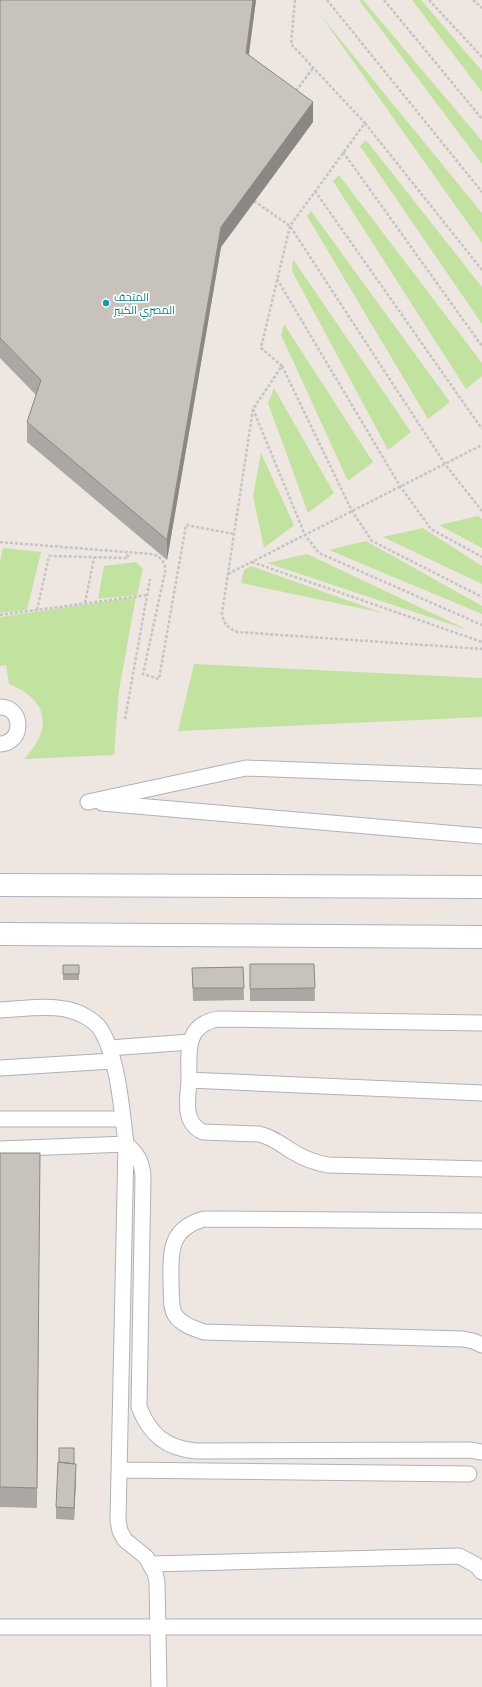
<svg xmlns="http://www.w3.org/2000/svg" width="482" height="1687" viewBox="0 0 482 1687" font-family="Signika,Cairo,sans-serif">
	<rect width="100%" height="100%" fill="#eee6e1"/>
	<path fill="#c2e3a0" d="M359,0H363L482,141V164Z
		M412,0H421L482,71V92Z
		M321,16L482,213V243Z
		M366,140L482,287V324L360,146Z
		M339,175L482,363V376L466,389L333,181Z
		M311,211L450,402L428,419L307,216Z
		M293,259L411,432L388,450L292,271Z
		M284,324L373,462L348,481L281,335Z
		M274,388L334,493L308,513L268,403Z
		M261,453L294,525L264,548L253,496Z
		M478,516L482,519V548L439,525Z
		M423,528L482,566V584L383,537Z
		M366,541L482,606V614L329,550Z
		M3,548L41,552L27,610L0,613V562Z
		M307,554L468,630L267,563Z
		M136,562L143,569L137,595L98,599L104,566Z
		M251,566L383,613L241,583L244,570Z
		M136,597L119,690L114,755L24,759C53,729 49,700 9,684L6,665L0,666V617Z
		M194,664L482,678V717L178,731Z"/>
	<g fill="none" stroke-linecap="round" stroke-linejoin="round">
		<defs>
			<path id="lane" d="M0,707C24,707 24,743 0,744
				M88,802L246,768L482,777
				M102,803L482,836
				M0,1010C21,1009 44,1005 65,1009C77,1011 94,1019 101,1030C118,1058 122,1111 126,1144L118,1521L120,1531L125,1540L146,1557L155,1573L157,1582L159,1687
				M482,1023L218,1019C184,1025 189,1053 189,1080L482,1093
				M109,1048L190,1042
				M0,1068L112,1061
				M189,1080C188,1100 182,1122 203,1132L259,1134C273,1137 283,1146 295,1153C305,1159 317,1163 328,1165L482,1169
				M0,1119H123
				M0,1149L126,1144C137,1153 142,1162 143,1176L139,1407C150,1435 166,1448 196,1451L470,1450L482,1452
				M482,1221L204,1219C168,1229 171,1253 171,1285C172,1294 170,1307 175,1315C182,1325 193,1328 204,1332L463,1339L473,1341L482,1345
				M120,1470L469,1474
				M151,1564L459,1556L476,1565L482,1572
				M0,1627H482"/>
			<path id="secondary" d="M0,885L482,887
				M0,934L482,937"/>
		</defs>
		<use href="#lane" stroke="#aeb2b9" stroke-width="17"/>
		<use href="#secondary" stroke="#aeb2b9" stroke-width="24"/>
		<path stroke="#c4c4c4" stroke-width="2.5" stroke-dasharray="3 2" stroke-linecap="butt" d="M295,0L291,44L365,123L290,226L261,348L282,366L253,409L222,613C223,623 228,629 238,632L482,649
			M327,0L482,192
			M384,0L482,119
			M429,0L482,57
			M473,0L482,8
			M296,91L313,68
			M365,123L482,270
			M343,152L482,346
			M315,191L482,429
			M254,201L290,226L445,464L482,511
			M277,279L400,486L431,529L482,557
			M282,366L352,511L372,541L482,597
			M253,409L305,535L319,553L482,625
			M0,542L151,554L158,556L162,560L165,565V572L143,674L159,679L186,525L234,534
			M252,562L482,642
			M228,574L482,445
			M85,603L94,558
			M37,610L49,556L128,558L127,551
			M0,615L147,595
			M125,719L150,579"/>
		<use href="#lane" stroke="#fff" stroke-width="15"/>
		<use href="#secondary" stroke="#fff" stroke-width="22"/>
	</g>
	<path fill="#aba7a2" d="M0,0H256L249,55L313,122L221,247L167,560L27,442V422L36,395L0,358Z
		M250,964H314L315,1001H250Z
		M63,965H79V980H63Z
		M243,967L244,1000L193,1001L192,968Z
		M0,1153H40L37,1508L0,1507Z
		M74,1464L76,1476L74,1520L56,1519V1507Z"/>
	<path fill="#8b8884" d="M253,0H256L246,73V53Z
		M313,102V122L221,247L167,560V540L221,227Z
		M76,1464V1476L74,1520V1508Z"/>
	<path fill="#c7c2bc" stroke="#8b8884" d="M0,0H253L246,53L313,102L221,227L167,540L27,422L41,380L0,338Z
		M250,964H314L315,988L250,989Z
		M63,965H79V974H63Z
		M243,967L244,988H193L192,968Z
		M0,1153H40L37,1488L0,1487Z
		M59,1448H74V1464L59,1462Z
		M58,1462L76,1464L74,1508L56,1507Z"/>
	<circle fill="#0f9aa8" stroke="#fff" stroke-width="1.5" cx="106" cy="303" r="4"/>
	<g text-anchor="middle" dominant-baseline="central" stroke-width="3.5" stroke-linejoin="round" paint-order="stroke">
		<g font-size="11" fill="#0d838f" stroke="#fff" text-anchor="start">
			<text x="114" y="297">المتحف<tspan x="114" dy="13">المصري الكبير</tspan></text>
		</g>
	</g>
</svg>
